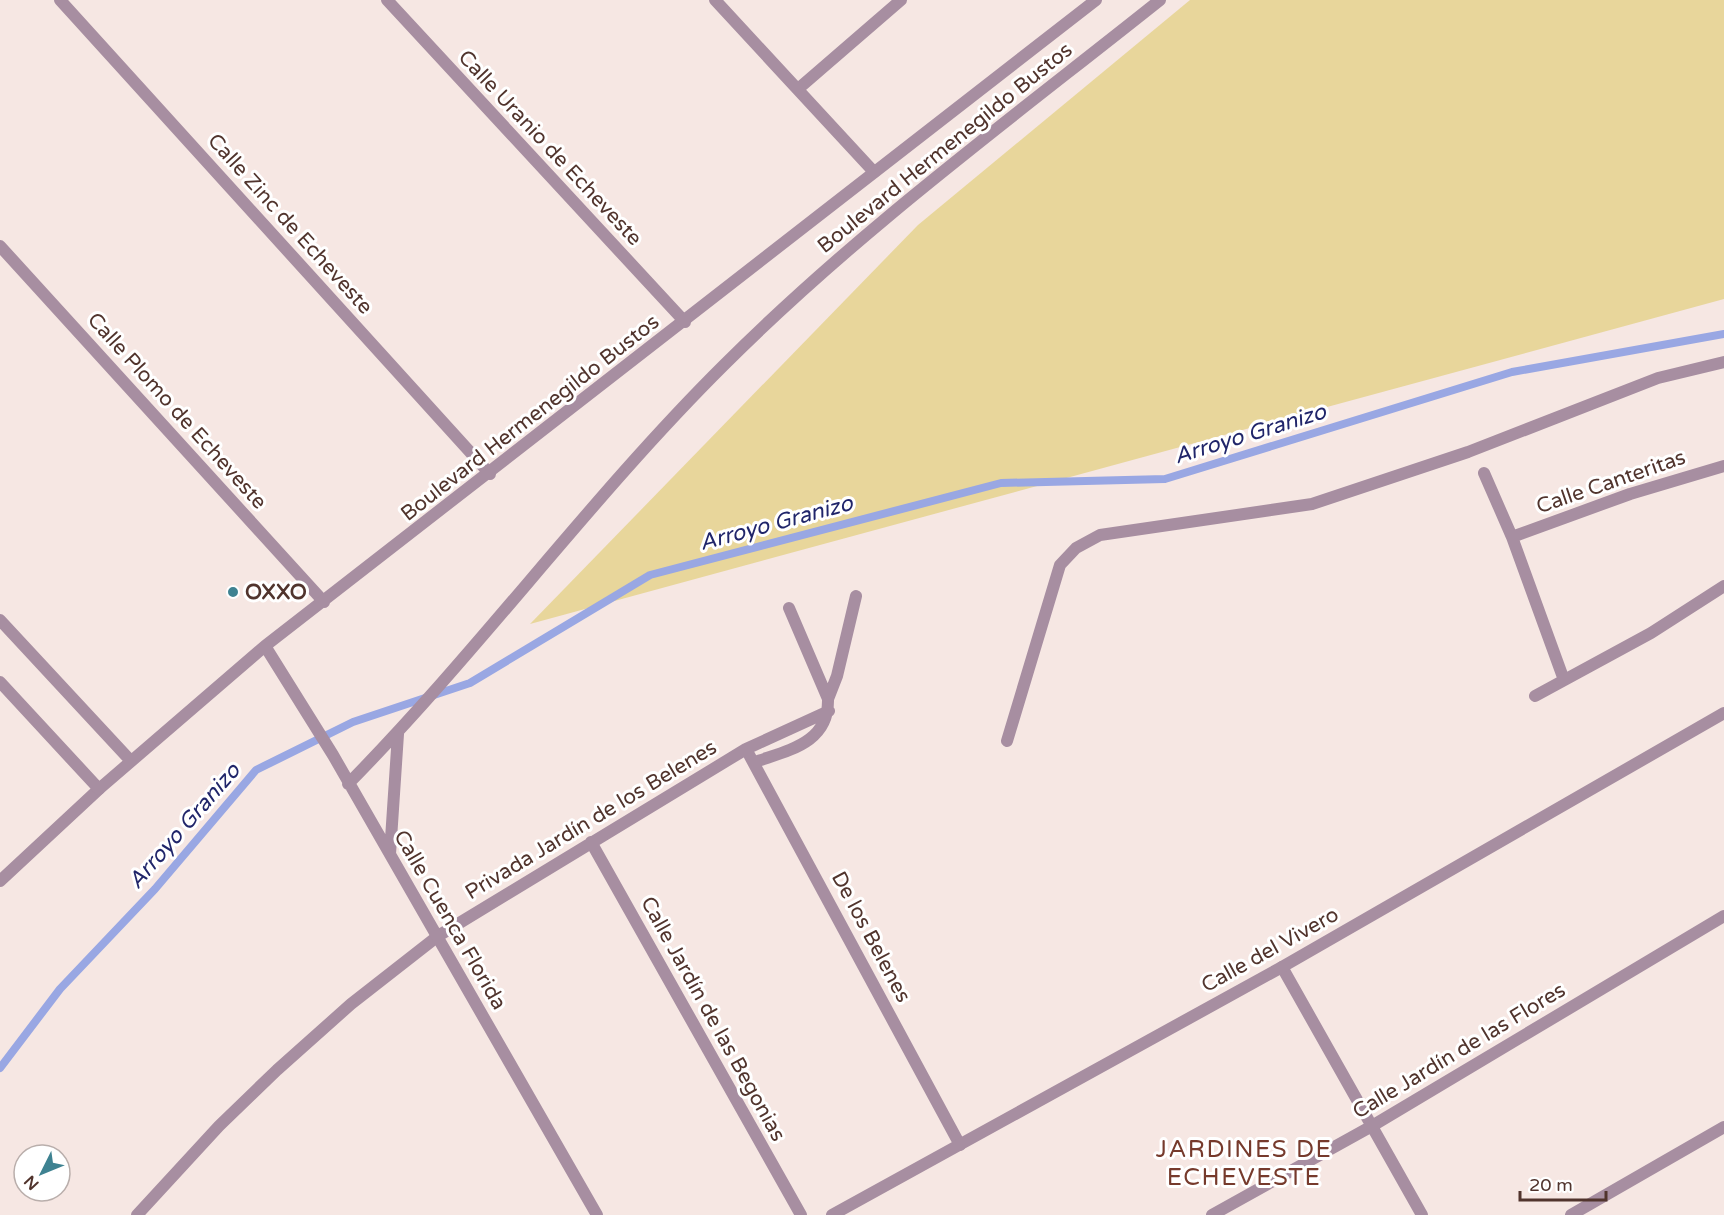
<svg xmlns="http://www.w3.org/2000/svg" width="1724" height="1215" viewBox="0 0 1724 1215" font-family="'Varela Round',sans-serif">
	<rect width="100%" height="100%" fill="#f6e7e3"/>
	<path fill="#e8d69b" d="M1190,0H1724V299L530,624L918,225Z"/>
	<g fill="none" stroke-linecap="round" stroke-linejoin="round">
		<path stroke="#99a7e3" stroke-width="8" d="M0,1068L60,989L155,889L256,770L353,722L470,683L650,575L1001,483L1165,479L1512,372L1724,334"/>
		<path stroke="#a78ea1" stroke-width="12" d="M60,0L490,474
			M387,0L685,322
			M715,0L874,172
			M798,89L901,0
			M0,246L324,602
			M1484,473L1512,537L1564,680
			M1512,537L1630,494L1724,466
			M1535,696L1651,633L1724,586
			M828,699L837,676L856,596
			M1007,741L1060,565L1076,548L1100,535L1312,504L1468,452L1658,378L1724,362
			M746,749L960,1145
			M755,762C789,750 829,743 828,699L789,608
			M591,842L801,1215
			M0,881L99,789
			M1282,967L1422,1215
			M137,1215L219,1126L277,1070L351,1004L438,936L746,749L829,711
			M1212,1215L1372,1126L1724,916
			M1571,1215L1724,1127"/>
		<path stroke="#a78ea1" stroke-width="12" d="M0,620L130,760
			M265,646L333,755L597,1215
			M0,682L99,789L265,646L1096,0
			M348,784C480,650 591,497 724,365C858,231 1012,118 1160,0
			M390,854L398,734
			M832,1215L1282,967L1724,713"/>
	</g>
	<circle fill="#3e8291" stroke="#fff" stroke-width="2" cx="233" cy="592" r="6"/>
	<g text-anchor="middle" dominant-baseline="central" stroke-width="6" stroke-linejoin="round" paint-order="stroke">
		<g font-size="21" fill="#51342d" stroke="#fff">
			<text transform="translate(550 148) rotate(47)">Calle Uranio de Echeveste</text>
			<text transform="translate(945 148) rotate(-39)">Boulevard Hermenegildo Bustos</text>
			<text transform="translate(290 224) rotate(48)">Calle Zinc de Echeveste</text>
			<text transform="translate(177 411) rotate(48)">Calle Plomo de Echeveste</text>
			<text transform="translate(530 418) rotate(-38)">Boulevard Hermenegildo Bustos</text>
			<text transform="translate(1611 482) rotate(-19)">Calle Canteritas</text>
			<text transform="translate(591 820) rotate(-31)">Privada Jardín de los Belenes</text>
			<text transform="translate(450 920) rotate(60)">Calle Cuenca Florida</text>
			<text transform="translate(871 937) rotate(62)">De los Belenes</text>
			<text transform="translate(1270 950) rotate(-29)">Calle del Vivero</text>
			<text transform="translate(713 1019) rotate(61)">Calle Jardín de las Begonias</text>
			<text transform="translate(1459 1051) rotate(-31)">Calle Jardín de las Flores</text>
		</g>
		<g font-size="21" font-weight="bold" fill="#51342d" stroke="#fff" text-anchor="start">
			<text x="245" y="592">OXXO</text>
		</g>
		<g font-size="22" font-style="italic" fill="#20256a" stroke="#fff">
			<text transform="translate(1250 434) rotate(-17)">Arroyo Granizo</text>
			<text transform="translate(776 523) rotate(-15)">Arroyo Granizo</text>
			<text transform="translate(184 826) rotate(-49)">Arroyo Granizo</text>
		</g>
		<g font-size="24" letter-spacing="1.5" fill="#763a2c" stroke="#fff">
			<text x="1244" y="1149">JARDINES DE<tspan x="1244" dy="28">ECHEVESTE</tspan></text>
		</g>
	</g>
	<g transform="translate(42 1173) rotate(227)"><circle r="28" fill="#ffffff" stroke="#b9aeab" stroke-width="1.5"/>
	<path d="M0-4.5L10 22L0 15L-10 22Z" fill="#3e8291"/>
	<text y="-9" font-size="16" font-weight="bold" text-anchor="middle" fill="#51342d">N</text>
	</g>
	<path d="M1520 1191v9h86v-9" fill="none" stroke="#51342d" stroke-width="3"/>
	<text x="1529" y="1191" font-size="18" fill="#51342d" stroke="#ffffff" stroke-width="4.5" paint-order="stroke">20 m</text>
</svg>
